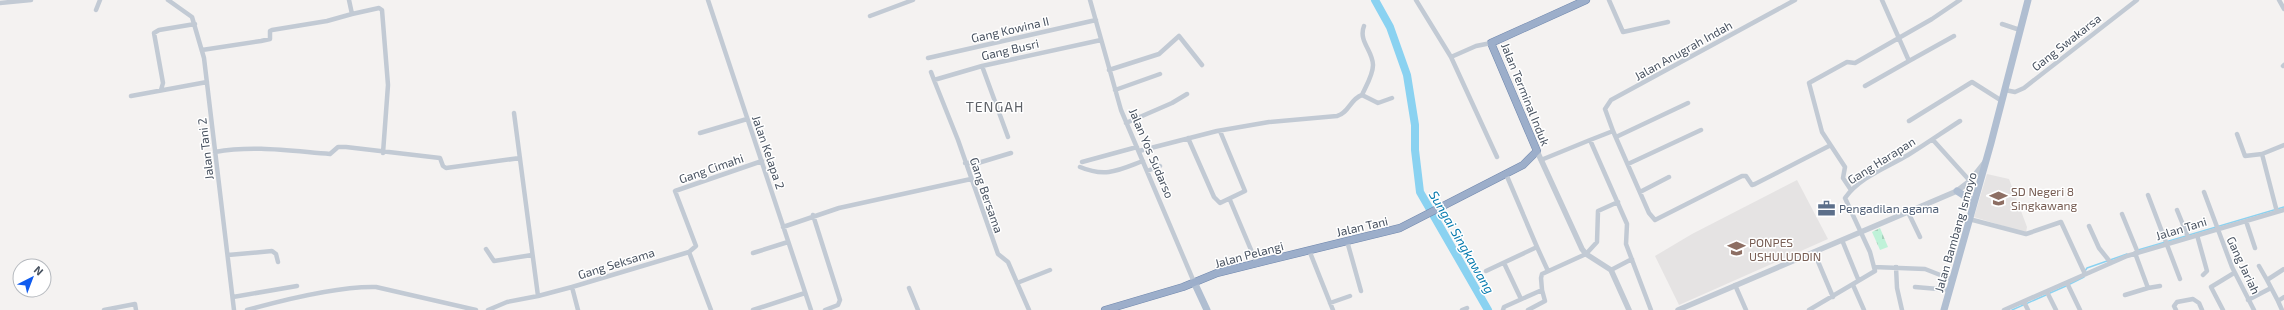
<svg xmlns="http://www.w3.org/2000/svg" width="2284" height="310" viewBox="0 0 2284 310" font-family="'Exo 2',sans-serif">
	<defs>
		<pattern id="cemetery-stones" width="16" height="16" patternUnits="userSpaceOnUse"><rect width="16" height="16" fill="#bff2d8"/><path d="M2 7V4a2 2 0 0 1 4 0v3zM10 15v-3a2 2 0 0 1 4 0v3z" fill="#a6d1bc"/></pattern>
	</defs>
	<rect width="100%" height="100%" fill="#f4f2f1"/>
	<path fill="#e5e3e3" d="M1987,174L2009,179L2027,227L2026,233L1974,217Z
		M1797,180L1828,239L1679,305L1655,256L1692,234Z"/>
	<path fill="url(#cemetery-stones)" d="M1880,228L1888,247L1880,250L1872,232Z"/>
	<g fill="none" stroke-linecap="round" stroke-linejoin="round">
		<path stroke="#8ad2f1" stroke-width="1.5" d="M2189,235L2284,207
			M2138,250L2186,236
			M2085,271L2087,268L2127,254
			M2070,284L2084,277
			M2050,293L2066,286
			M2012,310L2046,295"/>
		<path stroke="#8ad2f1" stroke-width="8" d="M1375,0L1390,27L1407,75L1415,125V150L1420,192L1488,310"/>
		<defs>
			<path id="trunk" d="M1105,310L1183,287L1217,273L1400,228L1523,165L1537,151L1491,43L1586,0"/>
		</defs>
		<use href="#trunk" stroke="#7289ae" stroke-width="8"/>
		<path stroke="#c2cad4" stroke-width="4.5" d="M168,0L192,17L204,58L234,310
			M708,0L811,310
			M1090,0L1121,110L1194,282
			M1416,0L1451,57L1476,46L1491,43
			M1609,0L1623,32L1668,22
			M1882,0L1909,61L1954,36
			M2279,0L2284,9
			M0,3L31,0
			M96,10L100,0
			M352,14L379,8L382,10L388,85L383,153
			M870,16L913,0
			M2002,24L2020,30
			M202,50L261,41L270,39V31L272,30L327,21L352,14L349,0
			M1451,57L1497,157
			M928,58L1096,20
			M982,66L1008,137
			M2283,66L2284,65
			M1109,70L1159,54L1179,36L1202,65
			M931,72L934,80L982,66L1101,40
			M934,80L958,140L998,254L1008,262L1029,310
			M1865,86L1909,61
			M161,90L163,83L154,33L159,30L195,24
			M1115,90L1160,74
			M2005,90L2015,92L2024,88L2137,0
			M1362,95C1366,86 1373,75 1373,65C1373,51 1358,41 1364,26
			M131,96L207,82
			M1909,121L1972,82L2002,101
			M1126,123L1172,103L1187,94
			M1613,131L1605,109L1611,100L1795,0
			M700,133L747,119
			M2237,134L2245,156L2262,154
			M1616,137L1688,103
			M1188,138L1214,197L1220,203L1245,191L1220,131
			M1590,140L1613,131L1649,213L1655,220L1742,176H1746L1752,185L1755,184L1829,146
			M1933,140L1970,181
			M1139,151L1217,131L1269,122L1337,116C1349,113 1350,99 1362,95L1378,103L1392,98
			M215,152C253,145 291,151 330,154L338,147H346L440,158L443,166L446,168L520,158
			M1541,160L1590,140L1627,224L1626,244L1651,310
			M1082,162L1137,147
			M965,163H978L1011,153
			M1628,164L1701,130
			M1080,167C1106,178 1119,170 1143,161
			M1147,171L1160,166
			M1506,174L1537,247
			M1851,190L1843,178L1845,167L1822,132L1809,83L1847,62L1855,63L1932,19L1960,0
			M1640,192L1669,177
			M2204,192L2232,267L2254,310
			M2148,195L2180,279
			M1230,200L1257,264
			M2177,210L2188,237
			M1908,212L1920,237
			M2277,212L2262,154L2284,145
			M2122,214L2138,253
			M813,215L840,300L838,305L825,310
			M1969,219L2026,234L2061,222L2085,274
			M2246,221L2255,248
			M2089,226L2099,248L2111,263
			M783,227L839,208L971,179
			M2197,235L2207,271L2203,275
			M1842,240L1858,279
			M1347,241L1361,291
			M486,249L494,261L532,255
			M1309,250L1333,310
			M1814,252L1833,297
			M753,253L788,242
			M2135,253L2148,288L2160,286
			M228,255L272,251L276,254L278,262
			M1504,263L1521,299
			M2259,266L2267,280
			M1874,267L1925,269L1953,280
			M1896,267L1897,288L1902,310
			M1611,270L1632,259
			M1486,271L1537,247L1548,271
			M1017,283L1050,270
			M2067,283L2080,310
			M1735,285L1746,310
			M1853,285L1864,310
			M1915,287L1950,290
			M909,288L918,310
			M2047,292L2056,310
			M2125,295L2148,288
			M538,296L572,287
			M233,297L297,286
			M2248,300L2271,288
			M2278,301L2267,280L2284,269
			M2024,302L2028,310
			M1330,303L1350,296
			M104,310L135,304L136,310
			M247,310C283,300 339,286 376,287L476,310
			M488,310L507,302L538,296L514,113
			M578,310L572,287L689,252
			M711,310L689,252L696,246L675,191L762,161
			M753,310L805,293
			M1462,310L1467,308
			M1503,310L1504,307L1542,290L1541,278L1542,274L1586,254L1597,242L1598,211L1618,202
			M1528,310L1545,301L1542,290
			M1809,310L1875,271L1870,252L1845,198C1860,177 1886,168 1908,155C1926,144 1943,132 1960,121
			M2004,310L2127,256L2284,210
			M2176,310L2174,306L2177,302L2193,299L2199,303L2202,310
			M2223,310L2211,287L2234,273
			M2282,310L2278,301L2284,297"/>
		<path stroke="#c2cad4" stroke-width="5.5" d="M1537,151L1582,249L1586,254L1611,270L1629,310
			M1678,310L1957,191L1970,181L1985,162"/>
		<path stroke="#b0bed1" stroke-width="7" d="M1957,191L1974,202
			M1194,282L1207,310
			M1944,310L1991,143L2028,0"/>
		<use href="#trunk" stroke="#9caeca" stroke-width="7"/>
	</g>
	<defs>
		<symbol id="school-bare" viewBox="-9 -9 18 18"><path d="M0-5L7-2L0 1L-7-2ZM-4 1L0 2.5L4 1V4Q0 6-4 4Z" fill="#8d6e63" stroke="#fff" stroke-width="2.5" paint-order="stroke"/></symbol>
		<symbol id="office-bare" viewBox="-9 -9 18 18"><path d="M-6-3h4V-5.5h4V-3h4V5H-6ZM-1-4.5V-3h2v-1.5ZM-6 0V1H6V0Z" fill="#5c6f8a" stroke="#fff" stroke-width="2.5" paint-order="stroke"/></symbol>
	</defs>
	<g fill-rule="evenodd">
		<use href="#school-bare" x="1986" y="186" width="25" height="25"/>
		<use href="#office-bare" x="1814" y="196" width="25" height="25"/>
		<use href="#school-bare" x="1724" y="236" width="25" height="25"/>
	</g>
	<g text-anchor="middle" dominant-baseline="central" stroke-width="3" stroke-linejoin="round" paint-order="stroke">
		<g font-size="12" fill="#485260" stroke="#fff">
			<text transform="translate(1010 29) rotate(-13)">Gang Kowina II</text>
			<text transform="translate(2066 42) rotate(-38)">Gang Swakarsa</text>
			<text transform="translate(1010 49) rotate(-13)">Gang Busri</text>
			<text transform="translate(1683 50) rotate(-29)">Jalan Anugrah Indah</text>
			<text transform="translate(1526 94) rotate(68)">Jalan Terminal Induk</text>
			<text transform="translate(205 149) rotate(-97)">Jalan Tani 2</text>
			<text transform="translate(769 152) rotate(71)">Jalan Kelapa 2</text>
			<text transform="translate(1152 153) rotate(67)">Jalan Yos Sudarso</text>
			<text transform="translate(1881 160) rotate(-32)">Gang Harapan</text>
			<text transform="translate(711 168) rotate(-19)">Gang Cimahi</text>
			<text transform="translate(987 195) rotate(71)">Gang Bersama</text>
			<text transform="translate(1362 226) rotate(-13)">Jalan Tani</text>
			<text transform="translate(2181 228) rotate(-17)">Jalan Tani</text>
			<text transform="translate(1955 232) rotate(-74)">Jalan Bambang Ismoyo</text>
			<text transform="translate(1249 254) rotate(-15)">Jalan Pelangi</text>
			<text transform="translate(616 263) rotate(-17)">Gang Seksama</text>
			<text transform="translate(2244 265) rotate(65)">Gang Jariah</text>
		</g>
		<g font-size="12" fill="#785e54" stroke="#fff" text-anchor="start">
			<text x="2011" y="191">SD Negeri 8<tspan x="2011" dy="14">Singkawang</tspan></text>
			<text x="1749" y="242">PONPES<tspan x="1749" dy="14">USHULUDDIN</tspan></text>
		</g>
		<g font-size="12" fill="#4e5e75" stroke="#fff" text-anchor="start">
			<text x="1839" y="208">Pengadilan agama</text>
		</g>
		<g font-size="13" font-style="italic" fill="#067aae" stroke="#fff">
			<text transform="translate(1462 242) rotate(60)">Sungai Singkawang</text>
		</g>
		<g font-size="14" letter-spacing="1" fill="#5d6167" stroke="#fff">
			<text x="995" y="106">TENGAH</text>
		</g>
	</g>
	<g transform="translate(32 278) rotate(42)"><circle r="19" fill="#ffffff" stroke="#b6babf"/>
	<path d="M0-3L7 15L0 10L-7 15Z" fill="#105cef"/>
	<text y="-6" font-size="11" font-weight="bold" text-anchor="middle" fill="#485260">N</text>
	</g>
</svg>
